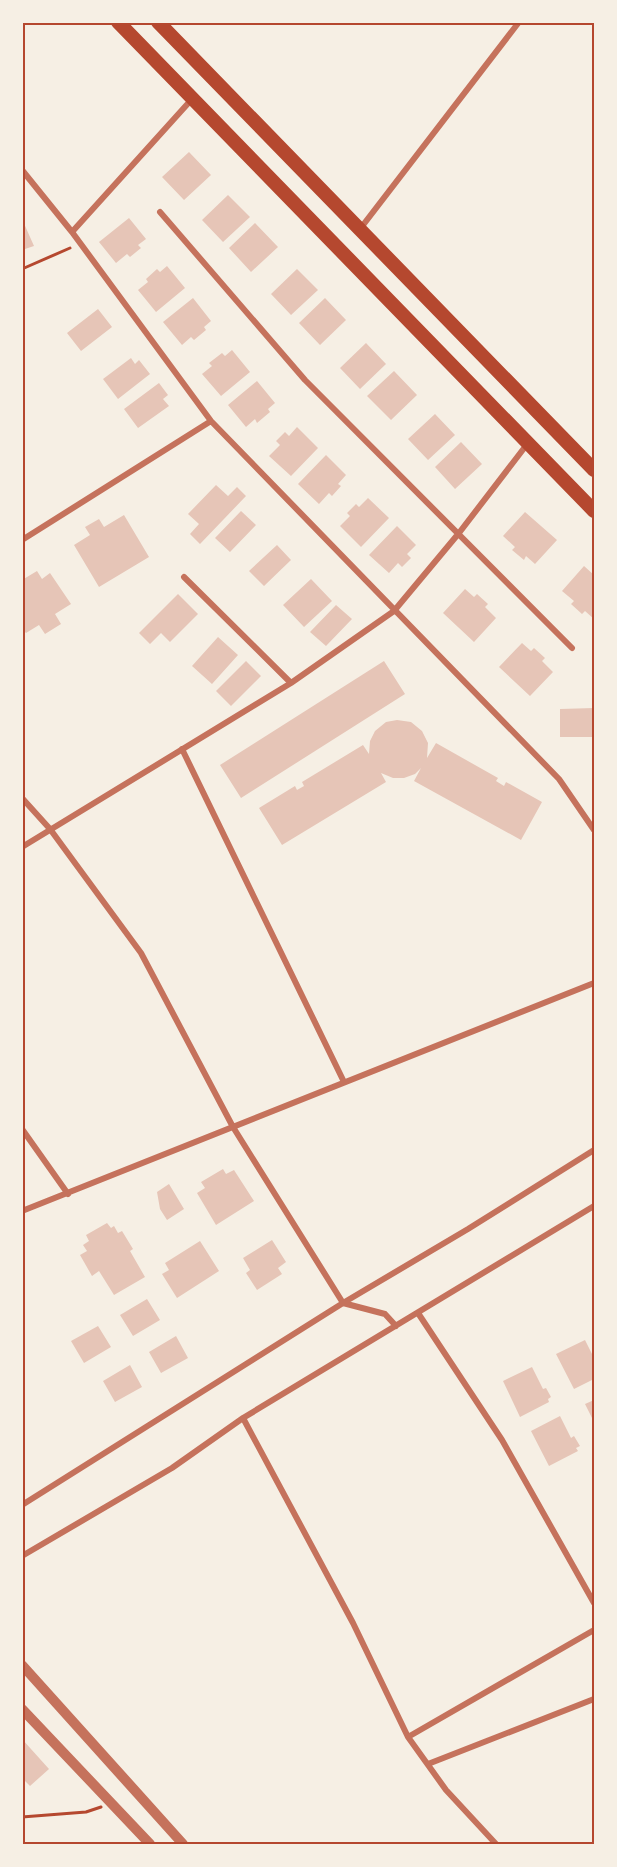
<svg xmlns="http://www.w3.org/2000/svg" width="617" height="1867" viewBox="0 0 617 1867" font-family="'PT Serif',serif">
	<rect width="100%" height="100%" fill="#f6efe4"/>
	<path fill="#e6c5b7" d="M189,152L211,175L184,200L162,177Z
		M228,195L250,217L223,242L202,220Z
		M129,218L146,239L138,245L141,248L130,257L127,254L116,263L99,242Z
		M22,219L34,246L22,250Z
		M255,223L278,247L251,272L229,248Z
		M167,266L185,288L156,312L138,290L148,282L146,279L157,269L160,272Z
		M297,269L318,290L291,315L271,294Z
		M193,298L211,321L204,327L206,330L194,340L191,337L182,345L163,322Z
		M325,298L346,320L320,345L299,323Z
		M98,309L112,327L81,351L67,333Z
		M366,343L386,364L360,389L340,368Z
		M232,350L250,372L221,396L202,374L212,366L209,363L222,353L225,356Z
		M131,358L135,364L139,360L150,374L118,399L103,379Z
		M394,371L417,395L391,420L367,396Z
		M257,381L275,403L268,409L270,412L257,423L255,419L246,427L228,405Z
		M159,383L168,395L163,399L169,406L138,428L124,409Z
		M435,414L455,435L428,460L408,439Z
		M297,427L318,448L291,476L269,456L280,445L276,441L285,432L289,436Z
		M461,442L482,464L455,489L435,467Z
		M326,455L346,475L338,484L341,486L332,496L329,493L319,504L298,484Z
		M216,485L228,496L237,487L246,496L200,544L190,534L199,524L188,514Z
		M368,498L389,518L361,547L340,526L350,516L347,513L356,504L359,507Z
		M241,511L256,525L230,552L215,538Z
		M525,512L557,540L535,564L526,556L524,560L512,550L515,547L503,536Z
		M124,515L149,557L99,587L74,545L90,535L85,527L99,519L104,527Z
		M397,526L416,545L407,554L411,558L402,567L398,563L389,573L369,555Z
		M277,545L291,560L264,586L249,571Z
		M584,566L594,575V619L585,611L582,614L571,604L574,601L562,591Z
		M37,571L42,579L50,573L71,604L55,614L61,624L45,634L39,625L26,633L22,629V580Z
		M311,579L332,601L304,627L283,605Z
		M465,589L474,597L477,594L488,604L485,607L496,618L474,642L443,613Z
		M178,594L198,614L170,642L161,633L150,644L139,633Z
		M336,605L352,619L326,646L310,632Z
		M218,637L238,655L212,684L192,666Z
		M522,643L531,651L534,648L545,658L542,661L553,672L530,696L499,667Z
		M246,661L261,676L231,706L216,691Z
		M384,661L405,694L241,798L220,765Z
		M594,708V737H560V709Z
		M397,720L411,722L422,731L428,743L427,758L436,743L498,778L496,781L504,786L506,782L542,802L521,840L414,781L421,768L415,774L404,778H393L381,773L386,782L282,845L259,808L295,786L297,790L304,786L302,782L363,745L369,754L370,741L375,731L386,722Z
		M223,1169L226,1174L234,1170L254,1201L216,1225L197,1193L205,1188L201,1182Z
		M169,1184L184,1209L167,1220L160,1209L157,1192Z
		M107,1223L111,1228L114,1226L118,1233L122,1231L133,1249L130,1251L145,1277L114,1295L99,1271L92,1276L80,1255L87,1251L83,1245L89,1241L86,1235Z
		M272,1240L286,1262L278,1268L282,1274L257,1290L246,1273L250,1270L243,1258Z
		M200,1241L219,1271L177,1298L162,1274L169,1270L165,1263Z
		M147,1299L160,1320L133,1336L120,1315Z
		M98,1326L111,1347L84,1363L71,1341Z
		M176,1336L188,1358L161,1373L149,1352Z
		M585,1340L594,1358V1379L574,1389L556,1354Z
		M130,1365L142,1387L115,1402L103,1381Z
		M532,1367L543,1389L546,1388L551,1397L548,1399L549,1402L520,1417L503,1381Z
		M594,1400V1422L585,1404Z
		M560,1416L571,1438L574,1436L580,1446L576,1448L578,1451L549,1466L531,1431Z
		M22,1739L49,1769L30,1786L22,1778Z"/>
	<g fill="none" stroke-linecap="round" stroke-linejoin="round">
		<path stroke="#b5482f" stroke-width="3" d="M22,269L70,248
			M22,1817L86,1812L101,1807"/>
		<path stroke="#c5725c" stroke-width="6" d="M22,170L72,232L211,421L559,779L594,830
			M160,212L305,380L572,648
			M360,229L519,22
			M72,232L192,99
			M22,540L211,421
			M184,577L291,683
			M182,749L344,1082
			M22,798L50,829L141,953L233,1127L343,1303L385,1314L396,1326
			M22,847L291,683L394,611L459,533L528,443
			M22,1129L68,1194
			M22,1211L594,983
			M418,1313L502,1440L594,1603
			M243,1418L353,1623L408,1737L446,1790L496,1844
			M22,1505L343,1303L468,1229L594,1150
			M22,1556L172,1468L243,1418L594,1206
			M408,1737L594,1630
			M428,1764L594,1699"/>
		<path stroke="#c5725c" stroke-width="10" d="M22,1665L183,1844
			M22,1709L150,1844"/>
		<path stroke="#b5482f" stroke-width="14" d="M118,22L594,511
			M158,22L594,470"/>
	</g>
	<rect width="617" height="1867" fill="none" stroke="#f6efe4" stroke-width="48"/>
	<rect x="24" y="24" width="569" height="1819" fill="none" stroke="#b5482f" stroke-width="2"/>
</svg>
